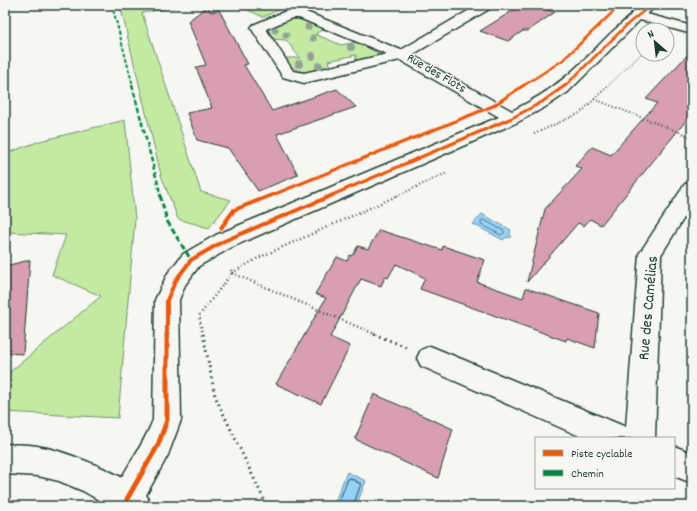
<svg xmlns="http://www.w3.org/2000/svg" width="697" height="511" viewBox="0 0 697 511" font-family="Dekko,sans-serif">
	<rect width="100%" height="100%" fill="#f6f6f2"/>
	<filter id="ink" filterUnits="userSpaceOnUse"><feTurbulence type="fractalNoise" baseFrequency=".025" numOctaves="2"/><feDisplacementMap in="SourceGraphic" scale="8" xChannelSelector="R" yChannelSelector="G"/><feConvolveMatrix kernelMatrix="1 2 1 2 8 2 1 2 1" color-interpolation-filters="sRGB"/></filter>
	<g filter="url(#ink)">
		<path fill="#c4e9a3" stroke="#72936c" d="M120,5H186L142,13L201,192L231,200L209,228L178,219L161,175Z
			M237,5H267L278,10L263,17Z
			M289,19H303L325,28L315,34L341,45L356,42L382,55L383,57L356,63V55L328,61L330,68C305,73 302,77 282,58H300L286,40L271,39L266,29Z
			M125,120L135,219L118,418L5,412V376L101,296L52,275L66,235L5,232V154L40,141Z"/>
		<path fill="#97d1f7" stroke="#6796a9" d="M482,214L511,230L510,233L511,237L505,238L503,240L473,224Z
			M347,472L366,481L356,506H333Z"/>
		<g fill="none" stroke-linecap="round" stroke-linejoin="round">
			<path stroke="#4f7882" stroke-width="1" d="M484,220L504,231V233L501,235L481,224V221Z"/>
			<path stroke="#4f7882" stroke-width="1.5" d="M337,506L348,479L350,478L361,484L353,506"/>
		</g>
		<path fill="#d79fb1" stroke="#1f3d34" d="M522,5H529L555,12L528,31H523L508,41L480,31Z
			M208,6L211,12L219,10L248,64L244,65L272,111L337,89L356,107L277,134L298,175L258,191L228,148L197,140L187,113L212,108L196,67L206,65L188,21Z
			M692,50V114L689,117L601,225L590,219L584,226L578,223L527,282L545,209L582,169L575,166L592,147L611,155L657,103L646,99Z
			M379,230L442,250L443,246L485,260L477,282L523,298L526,288L599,313L595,348L567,338L566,341L420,289L425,278L396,264L388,278L385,277L381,286L361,279L330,337L350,346L321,404L276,384L326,298L315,294L337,257L347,261L350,255L352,256L358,246L368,249Z
			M30,260L23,354L5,353V266Z
			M374,394L453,429L438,478L355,439Z"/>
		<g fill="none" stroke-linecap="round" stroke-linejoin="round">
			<defs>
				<path id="minor" d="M478,5H493L491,8L412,55L512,111C555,90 576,69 608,36C616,28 626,21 633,12L643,5H657L647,14L692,26V34L640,20L568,92L547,106L518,122L232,247L199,266L185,285L179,300L181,420L168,455L140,506H114L111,499C123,471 142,448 153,420L155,300L168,273L183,254L216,235L499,117L400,60L304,83L283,77L251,28L253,25L286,11L301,10L401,50ZM292,18H299L387,54L304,73L293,71L266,29Z
					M692,182V205L661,255L655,438H584L421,366L417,358L421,350L430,346L626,427L639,254L685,184Z
					M674,446L692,453V483L674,476Z"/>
				<path id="tertiary" d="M5,444C17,445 30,444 42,447C65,451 132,477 146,495C148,497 149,503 151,506H109L83,491L59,481L38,476L5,474Z"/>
			</defs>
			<use href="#minor" stroke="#1f3d34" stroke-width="3"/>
			<use href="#tertiary" stroke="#1f3d34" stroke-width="3"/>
			<path stroke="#1f3d34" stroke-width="1.5" stroke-dasharray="0.5 2" stroke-linecap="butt" d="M113,8L140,5L160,7L172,5
				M608,86L643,52"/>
			<path stroke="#1f3d34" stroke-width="2" stroke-dasharray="1 2.5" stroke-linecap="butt" d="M594,99L692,137
				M534,134L580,113L609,85
				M397,196L447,173"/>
			<path stroke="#1f3d34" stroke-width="2.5" stroke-dasharray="1 3" stroke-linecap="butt" d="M232,273L258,258L399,195
				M232,273L377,335
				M203,335L199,316L232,273L230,267"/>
			<path stroke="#1f3d34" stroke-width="3" stroke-dasharray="1.5 4" stroke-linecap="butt" d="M203,334L215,396L267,506
				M374,334L406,347"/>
			<use href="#minor" fill="#f6f6f2" fill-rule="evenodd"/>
			<use href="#tertiary" fill="#f6f6f2" fill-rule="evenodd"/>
			<path stroke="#00873e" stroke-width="2" stroke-dasharray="3.5 2" stroke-linecap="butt" d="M112,5L133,86
				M593,5L614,11"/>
			<path stroke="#00873e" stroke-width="2.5" stroke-dasharray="5 2.5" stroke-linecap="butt" d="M132,85L161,196"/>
			<path stroke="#00873e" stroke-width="3" stroke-dasharray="6 3" stroke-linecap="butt" d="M160,195L167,221L191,260"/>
			<defs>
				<path id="cycleway-far3" d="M523,86L563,60L614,11L623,5
					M565,86L629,23L651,5"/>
				<path id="cycleway-far2" d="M270,196L493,106L524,85
					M330,196L512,118L542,102L566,85"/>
				<path id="cycleway-far1" d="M221,228L234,210L272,195
					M167,335V300L176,280L191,260L224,241L333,195"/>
				<path id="cycleway" d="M127,499L158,445L167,420V334"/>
			</defs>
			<use href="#cycleway-far3" stroke="#f6f6f2" stroke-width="4"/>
			<use href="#cycleway-far2" stroke="#f6f6f2" stroke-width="5"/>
			<use href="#cycleway-far1" stroke="#f6f6f2" stroke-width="6"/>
			<use href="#cycleway" stroke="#f6f6f2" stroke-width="8"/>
			<use href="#cycleway-far3" stroke="#e8590c" stroke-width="2.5"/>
			<use href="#cycleway-far2" stroke="#e8590c" stroke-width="3"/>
			<use href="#cycleway-far1" stroke="#e8590c" stroke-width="4"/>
			<use href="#cycleway" stroke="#e8590c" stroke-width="5"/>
		</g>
		<g fill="#92a396">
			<circle cx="308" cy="27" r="3.5"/>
			<circle cx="275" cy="30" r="3.5"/>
			<circle cx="286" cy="35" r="3.5"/>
			<circle cx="313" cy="38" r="3.5"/>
			<circle cx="351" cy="47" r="4"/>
			<circle cx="312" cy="56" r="4"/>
			<circle cx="299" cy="64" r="4"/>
			<circle cx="319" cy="66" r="4"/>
		</g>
	</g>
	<g text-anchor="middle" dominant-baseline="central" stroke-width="3" stroke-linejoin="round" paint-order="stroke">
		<g font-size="13" fill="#1f3d34" stroke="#f6f6f2">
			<text transform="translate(436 74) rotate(30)">Rue des Flots</text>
		</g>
		<g font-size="16" fill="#1f3d34" stroke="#f6f6f2">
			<text transform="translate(649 308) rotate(-85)">Rue des Camélias</text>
		</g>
	</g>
	<rect width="697" height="511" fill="none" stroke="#f6f6f2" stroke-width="20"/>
	<rect x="10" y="10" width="677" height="491" fill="none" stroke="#1f3d34" stroke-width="1.5" filter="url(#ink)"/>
	<rect x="535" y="437" width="140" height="52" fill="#f6f6f2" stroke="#a0aca6"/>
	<rect x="543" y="450" width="20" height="6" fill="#e8590c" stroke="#a0aca6"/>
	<text x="571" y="457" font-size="12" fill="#1f3d34">Piste cyclable</text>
	<rect x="543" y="470" width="20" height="6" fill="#00873e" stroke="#a0aca6"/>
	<text x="571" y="477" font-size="12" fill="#1f3d34">Chemin</text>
	<g transform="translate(655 42) rotate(332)"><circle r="19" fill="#f6f6f2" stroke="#a0aca6"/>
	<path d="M0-3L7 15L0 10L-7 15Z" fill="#1f3d34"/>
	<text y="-6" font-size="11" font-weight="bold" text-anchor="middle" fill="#1f3d34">N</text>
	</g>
</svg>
